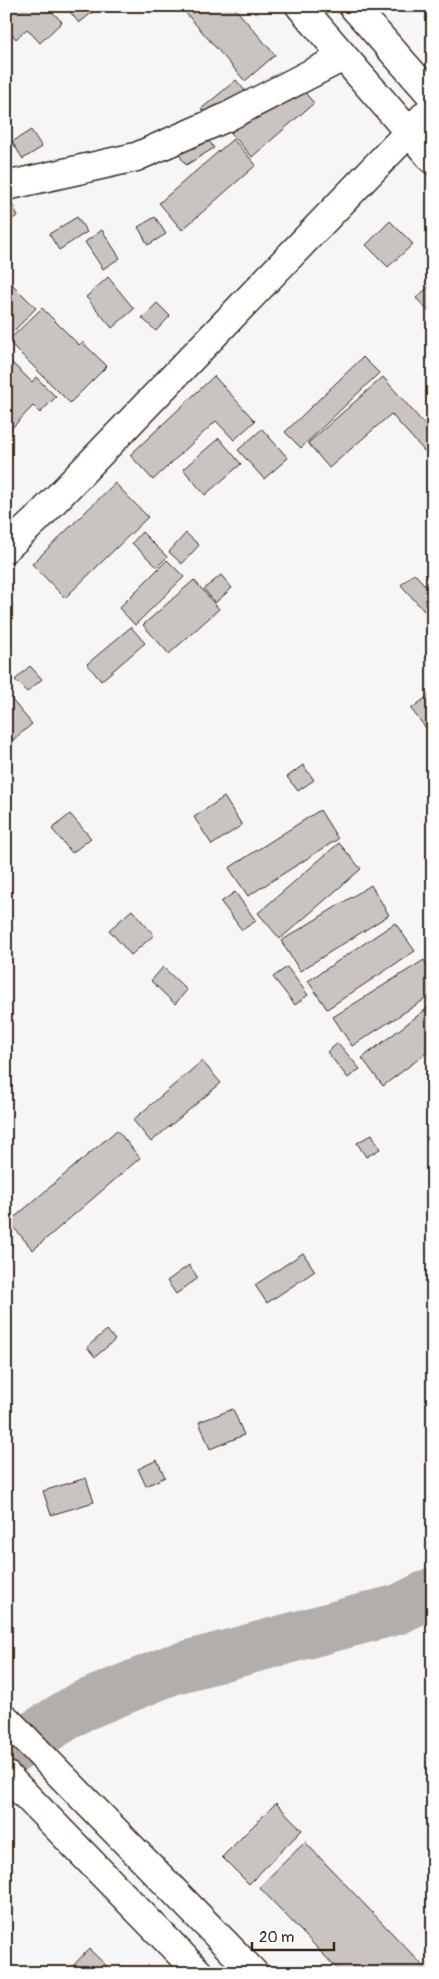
<svg xmlns="http://www.w3.org/2000/svg" width="439" height="1979" viewBox="0 0 439 1979" font-family="Pangolin,sans-serif">
	<rect width="100%" height="100%" fill="#f7f6f6"/>
	<filter id="ink" filterUnits="userSpaceOnUse"><feTurbulence type="fractalNoise" baseFrequency=".02" numOctaves="2"/><feDisplacementMap in="SourceGraphic" scale="10" xChannelSelector="R" yChannelSelector="G"/><feConvolveMatrix kernelMatrix="1 2 1 2 8 2 1 2 1" color-interpolation-filters="sRGB"/></filter>
	<g filter="url(#ink)">
		<g fill="none" stroke-linecap="round" stroke-linejoin="round">
			<path stroke="#b4aeaa" stroke-width="50" d="M6,1753L80,1707L171,1670L399,1609L433,1592"/>
		</g>
		<path fill="#c9c3c1" stroke="#3b2a1e" d="M15,6H47L62,22L40,43L27,29L16,39L6,28V15Z
			M65,6H98L99,7L79,23Z
			M189,6H233L275,55L245,81L184,11Z
			M292,78L314,103L252,157L231,133Z
			M236,80L251,98L216,128L201,109Z
			M31,130L42,147L23,159L12,142Z
			M205,135L214,148L186,165L178,153Z
			M233,139L256,165L182,230L159,203Z
			M6,191L18,216L6,222Z
			M77,217L87,232L59,250L49,234Z
			M155,217L166,234L148,245L138,227Z
			M390,221L413,244L388,267L366,245Z
			M102,230L120,258L103,269L85,242Z
			M108,277L134,309L112,328L86,297Z
			M6,278L36,308L11,334L6,329Z
			M433,283V316L416,298Z
			M157,303L170,316L156,331L142,318Z
			M42,308L79,345L82,342L107,366L70,403L8,341Z
			M6,357L32,382L36,377L56,397L40,413L33,406L8,432L6,431Z
			M363,357L379,373L301,448L285,432Z
			M214,376L255,421L234,440L216,421L153,480L130,455Z
			M383,377L433,434V447L426,453L391,414L329,468L308,443Z
			M262,429L288,458L264,479L238,450Z
			M219,438L241,464L205,495L183,469Z
			M115,483L148,517L65,598L32,564Z
			M142,532L167,557L157,567L132,543Z
			M186,533L199,545L182,564L169,552Z
			M167,560L184,577L135,625L119,608Z
			M414,573L433,594V603L424,611L401,585Z
			M221,575L232,588L215,603L204,589Z
			M194,580L219,609L169,654L143,625Z
			M131,627L145,643L101,681L87,664Z
			M30,666L42,679L27,692L15,680Z
			M433,692V737L411,709Z
			M6,693L32,724L6,746Z
			M303,765L314,780L298,791L287,777Z
			M224,797L242,825L212,845L194,817Z
			M320,810L338,839L248,896L229,868Z
			M70,814L91,838L72,853L52,829Z
			M339,843L361,869L280,939L258,913Z
			M371,885L389,915L300,971L281,941Z
			M235,892L256,921L242,930L221,902Z
			M132,910L154,935L131,955L109,930Z
			M395,923L415,951L327,1009L308,981Z
			M424,960L433,974V994L352,1046L333,1017Z
			M163,967L187,990L175,1004L151,981Z
			M287,967L308,995L295,1005L273,977Z
			M433,1004V1048L383,1086L362,1058Z
			M338,1043L360,1069L348,1078L327,1052Z
			M202,1061L221,1083L151,1142L133,1120Z
			M117,1130L140,1158L33,1250L9,1222Z
			M372,1134L380,1149L366,1157L357,1143Z
			M6,1251L12,1258L6,1263Z
			M303,1253L315,1271L267,1303L255,1285Z
			M189,1265L198,1278L176,1294L167,1281Z
			M107,1330L115,1340L95,1357L87,1347Z
			M233,1409L244,1435L210,1449L199,1422Z
			M157,1460L165,1477L146,1486L138,1469Z
			M86,1478L94,1502L51,1515L43,1491Z
			M276,1803L302,1830L249,1884L222,1857Z
			M305,1842L430,1973H341L259,1887Z
			M89,1949L114,1973H66Z"/>
		<g fill="none" stroke-linecap="round" stroke-linejoin="round">
			<defs>
				<path id="street" d="M6,186L136,157L225,118L343,57
					M6,548L35,521L433,107"/>
				<path id="secondary" d="M6,1719L254,1973
					M6,1775L199,1973"/>
				<path id="highway" d="M300,6L433,160
					M353,6L433,97"/>
			</defs>
			<use href="#street" stroke="#3b2a1e" stroke-width="31"/>
			<use href="#secondary" stroke="#3b2a1e" stroke-width="31"/>
			<use href="#highway" stroke="#3b2a1e" stroke-width="31"/>
			<use href="#street" stroke="#fff" stroke-width="28"/>
			<use href="#secondary" stroke="#fff" stroke-width="28"/>
			<use href="#highway" stroke="#fff" stroke-width="28"/>
		</g>
	</g>
	<rect width="439" height="1979" fill="none" stroke="#fff" stroke-width="25"/>
	<rect x="12" y="12" width="414" height="1954" fill="none" stroke="#3b2a1e" stroke-width="2" filter="url(#ink)"/>
	<path d="M252 1942v8h82v-8" fill="none" stroke="#3b2a1e" stroke-width="2.5"/>
	<text x="259" y="1942" font-size="15" fill="#3b2a1e" stroke="#ffffff" stroke-width="4" paint-order="stroke">20 m</text>
</svg>
